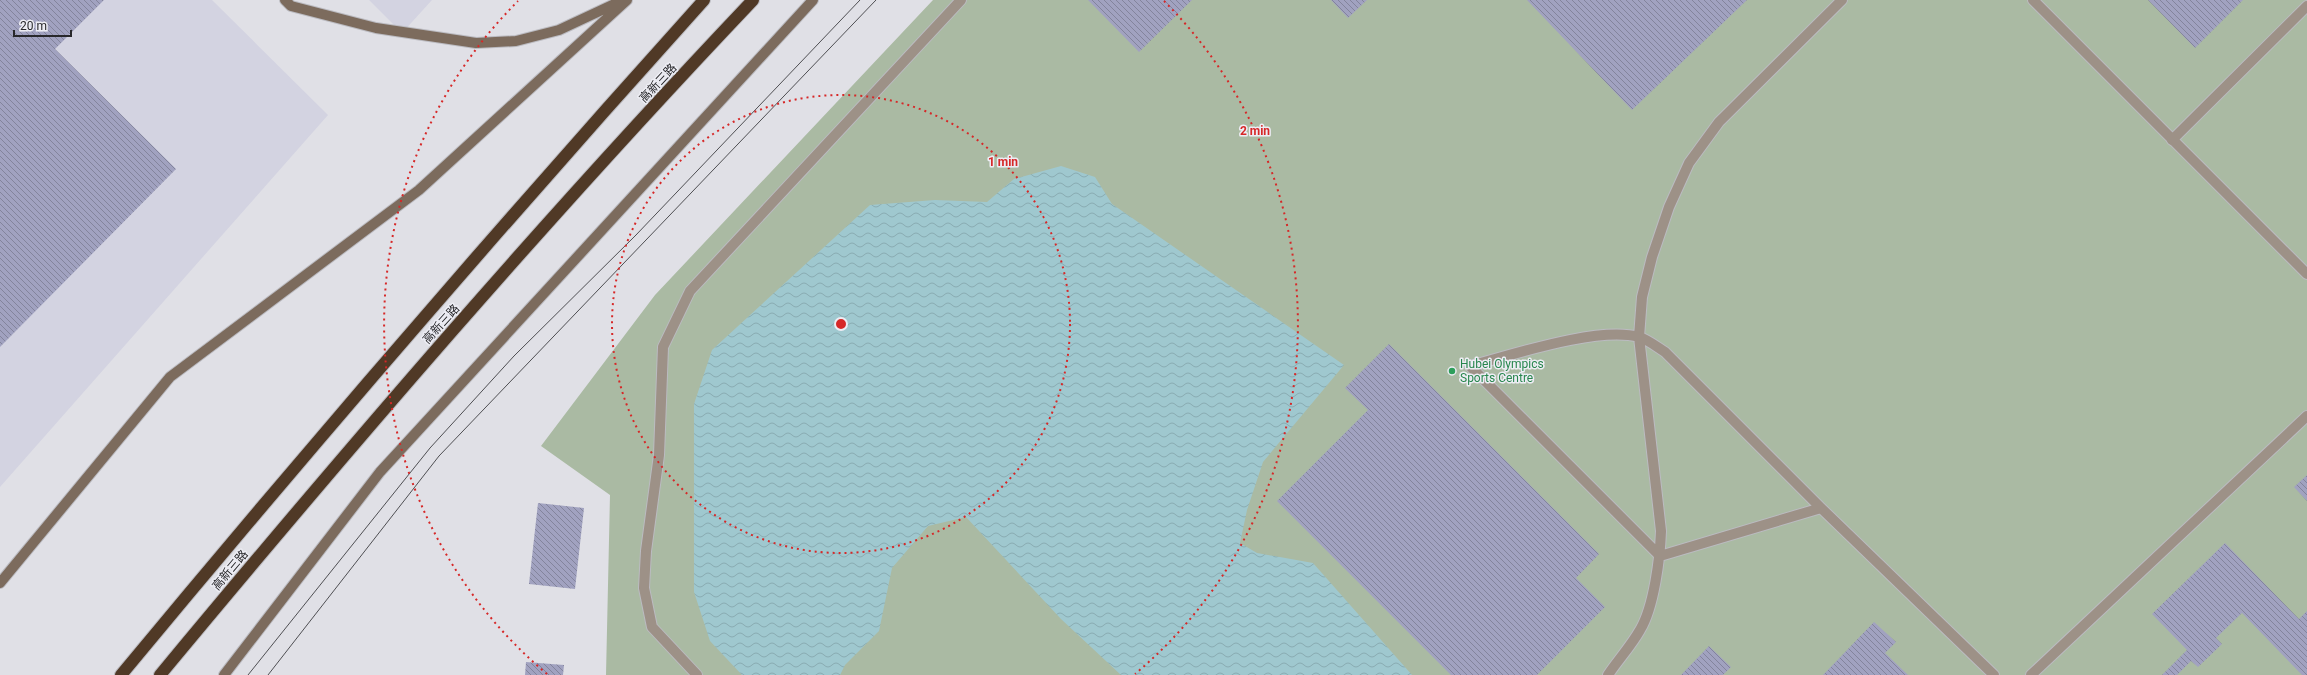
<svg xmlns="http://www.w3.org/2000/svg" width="2307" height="675" viewBox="0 0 2307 675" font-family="Roboto,'Noto Sans SC',sans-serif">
	<defs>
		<pattern id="water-waves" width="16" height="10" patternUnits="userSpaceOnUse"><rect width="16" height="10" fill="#9fc8cf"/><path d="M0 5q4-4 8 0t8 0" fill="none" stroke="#89acb2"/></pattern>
		<pattern id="building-back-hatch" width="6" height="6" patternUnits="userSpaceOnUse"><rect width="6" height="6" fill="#a1a2c0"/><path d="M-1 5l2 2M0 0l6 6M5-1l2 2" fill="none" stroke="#83849c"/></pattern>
	</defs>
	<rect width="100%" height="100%" fill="#e0e0e6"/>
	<path fill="#d3d3e1" d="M0,0H212L328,115L0,487Z
		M369,0H432L402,33Z"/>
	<path fill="#aabaa3" d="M933,0H2307V675H606L610,495L541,446L655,295Z"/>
	<path fill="url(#water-waves)" d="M1061,166L1095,177L1112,204L1344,365L1263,462L1247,510L1240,543L1257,553L1313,563L1412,675H1121L1061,619L966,517L928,526L892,568L879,631L845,665L840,675H742L710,641L694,592V404L712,350L870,205L935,200L987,202L1014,179Z"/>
	<path fill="url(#building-back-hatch)" d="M0,0H104L55,49L176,169L0,347Z
		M1088,0H1192L1139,52Z
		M1331,0H1367L1348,18Z
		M1527,0H1747L1632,110Z
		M2148,0H2243L2195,48Z
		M1389,344L1599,554L1576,578L1605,607L1537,675H1451L1277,501L1368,410L1345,388Z
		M2307,475V501L2294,487Z
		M538,503L584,508L575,589L529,584Z
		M2225,543L2299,619L2307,611V675H2302L2242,613L2216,638L2222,644L2198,667L2191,661L2177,675H2162L2187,650L2152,614Z
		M1874,622L1896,642L1885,653L1908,675H1823Z
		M1709,646L1731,667L1723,675H1681Z
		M526,662L564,665L563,675H525Z"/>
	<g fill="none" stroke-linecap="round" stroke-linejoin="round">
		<defs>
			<path id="lane" d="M2172,140L2307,6"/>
			<path id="street" d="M2033,0L2307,274
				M1470,366C1512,355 1597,326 1639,337C1647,339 1657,347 1665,352L1821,508L1994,675
				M1470,366L1660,556L1821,508
				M697,675L652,627L644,588L646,551L659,455L663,347L690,291L961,0
				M1608,675C1618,660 1631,646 1640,630C1654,607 1660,558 1661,531L1639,337L1642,297L1652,257L1669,207L1689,163L1719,122L1842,0
				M2031,675L2307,416"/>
			<path id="secondary" d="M285,0L291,6L376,28L476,43L516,41L559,30L621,1
				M0,583L170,377L419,190L627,0
				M224,675L380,472L813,0"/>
			<path id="highway" d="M121,675C311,446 505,221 704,0
				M160,675C351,445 547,217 753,0"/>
		</defs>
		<use href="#lane" stroke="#bbbbc1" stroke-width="12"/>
		<use href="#street" stroke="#bbbbc1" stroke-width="12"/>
		<use href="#secondary" stroke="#bbbbc1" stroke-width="12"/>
		<use href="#highway" stroke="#bbbbc1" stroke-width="14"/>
		<use href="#lane" stroke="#9d9187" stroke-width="10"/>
		<use href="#street" stroke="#9d9187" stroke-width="10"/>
		<use href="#secondary" stroke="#7c6b5d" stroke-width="10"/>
		<use href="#highway" stroke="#503926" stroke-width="12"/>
		<path stroke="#4f4f53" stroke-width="1" d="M248,675L430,448L514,356L636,235L860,0
			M268,675L439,456L876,0"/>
	</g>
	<g fill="none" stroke="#d62828" stroke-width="2" stroke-dasharray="2 4">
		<circle cx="841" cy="324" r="229"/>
		<path d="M547 674A457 457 0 0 1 518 1M1164 1A457 457 0 0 1 1135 674"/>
	</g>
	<circle fill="#2e9e5b" stroke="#ededf4" stroke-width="1.5" cx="1452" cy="371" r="4"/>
	<g text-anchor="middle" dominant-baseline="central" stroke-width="3" stroke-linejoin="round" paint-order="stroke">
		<g font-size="12" fill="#28282b" stroke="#ededf4">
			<text transform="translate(658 83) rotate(-47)">高新三路</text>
			<text transform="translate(441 324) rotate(-48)">高新三路</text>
			<text transform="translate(230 570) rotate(-50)">高新三路</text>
		</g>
		<g font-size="12" fill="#27864d" stroke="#ededf4" text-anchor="start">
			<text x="1460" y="364">Hubei Olympics<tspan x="1460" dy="14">Sports Centre</tspan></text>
		</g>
	</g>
	<circle cx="841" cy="324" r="6" fill="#d62828" stroke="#ededf4" stroke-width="2"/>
	<g font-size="12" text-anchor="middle" font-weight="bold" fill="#d62828" stroke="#ededf4" stroke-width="3" stroke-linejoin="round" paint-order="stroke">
		<text x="1255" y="135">2 min</text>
		<text x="1003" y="166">1 min</text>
	</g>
	<path d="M14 30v6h57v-6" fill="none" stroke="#28282b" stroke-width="2"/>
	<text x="20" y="30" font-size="12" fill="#28282b" stroke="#ededf4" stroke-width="3" paint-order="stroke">20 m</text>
</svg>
